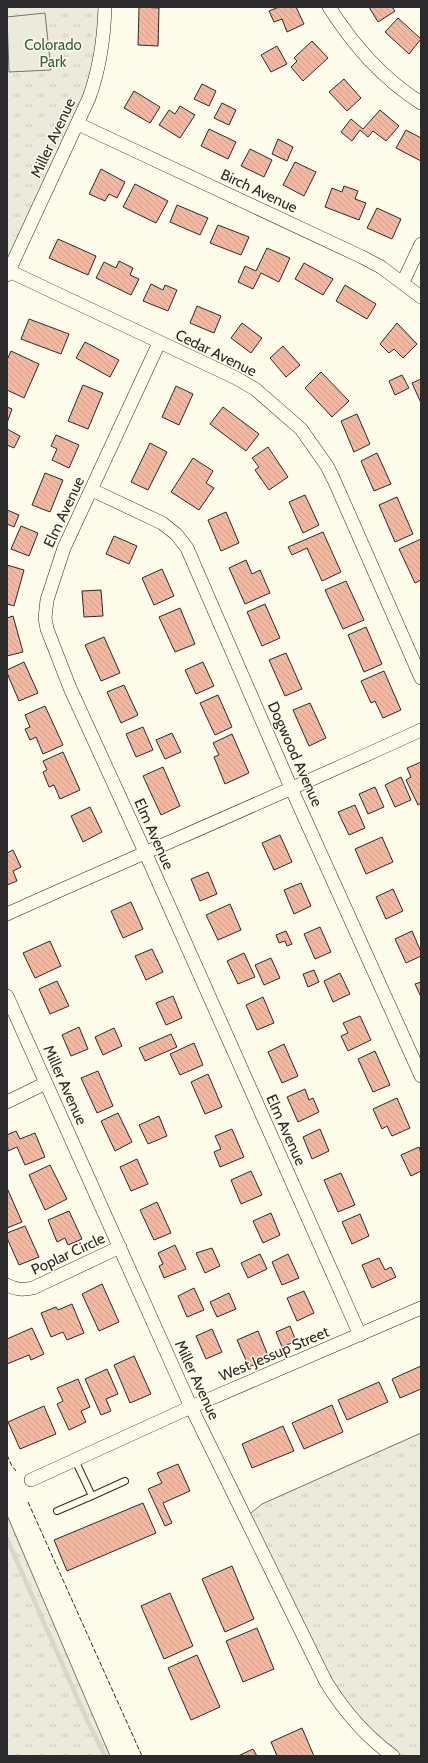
<svg xmlns="http://www.w3.org/2000/svg" width="428" height="1763" viewBox="0 0 428 1763" font-family="Cabin,sans-serif">
	<defs>
		<pattern id="grass-tufts" width="24" height="20" patternUnits="userSpaceOnUse"><rect width="24" height="20" fill="#ecebdb"/><path d="M3 7l-1-3M5 7V3M7 7l1-3M15 17l-1-3M17 17v-4M19 17l1-3" fill="none" stroke="#cbcabc"/></pattern>
		<pattern id="building-back-hatch" width="6" height="6" patternUnits="userSpaceOnUse"><rect width="6" height="6" fill="#f2b8a0"/><path d="M-1 5l2 2M0 0l6 6M5-1l2 2" fill="none" stroke="#d09e8a"/></pattern>
	</defs>
	<rect width="100%" height="100%" fill="#fdfbea"/>
	<path fill="url(#grass-tufts)" stroke="#74746e" d="M7,7H105L95,82L15,259L7,258Z
		M421,1433V1756H393L352,1720L246,1517L262,1504Z
		M7,1515L110,1756H7Z"/>
	<path fill="#eceadb" stroke="#74746e" d="M45,13L51,70L9,72L7,17Z"/>
	<g fill="none" stroke-linecap="round" stroke-linejoin="round">
		<path stroke="#d8d7c9" stroke-width="4.5" d="M7,1539L87,1720L105,1756"/>
	</g>
	<path fill="url(#building-back-hatch)" stroke="#2b2b2b" d="M139,7L159,8L158,46L138,45Z
		M279,7H296L304,24L287,32L282,19L274,22L269,11Z
		M369,7H392L395,11L378,22Z
		M398,18L421,39L409,54L385,32Z
		M312,41L328,58L303,81L291,67L297,61L294,58Z
		M277,46L287,64L271,72L261,55Z
		M344,79L361,98L347,111L329,92Z
		M202,84L216,91L209,106L194,99Z
		M134,91L160,107L150,123L124,108Z
		M222,103L236,110L229,125L214,118Z
		M180,106L195,115L180,138L159,125L169,110L175,114Z
		M380,110L399,126L386,141L373,131L368,137L360,130L352,141L341,132L351,119L363,129Z
		M209,129L236,142L228,159L201,146Z
		M406,130L421,138V161L396,148Z
		M278,139L293,147L287,161L272,154Z
		M250,149L272,160L264,177L241,166Z
		M295,162L316,172L304,196L283,185Z
		M101,169L125,182L117,198L109,194L105,201L89,194Z
		M135,184L168,201L156,223L123,207Z
		M344,186L358,191L355,199L366,203L359,220L325,207L332,188L342,192Z
		M177,205L208,218L200,235L170,222Z
		M377,208L401,219L392,239L367,228Z
		M218,225L249,237L241,255L210,243Z
		M58,239L96,256L88,275L49,258Z
		M267,248L290,258L279,282L261,273L253,289L238,282L245,266L256,271Z
		M119,261L133,268L130,275L139,279L131,295L96,278L104,262L116,268Z
		M304,263L333,279L323,295L295,279Z
		M151,284L163,290L165,285L177,290L168,311L143,301Z
		M345,285L376,304L367,319L336,301Z
		M197,306L221,316L214,333L190,323Z
		M29,319L69,334L61,354L21,339Z
		M242,323L262,338L251,353L231,338Z
		M397,323L417,344L403,358L394,349L389,353L380,344Z
		M85,342L119,360L110,377L76,358Z
		M283,346L300,365L286,377L270,358Z
		M11,351L39,364L24,398L7,390V360Z
		M321,372L349,401L332,417L305,388Z
		M402,375L409,388L395,395L389,381Z
		M421,379V403L412,383Z
		M83,385L103,393L88,429L68,421Z
		M176,386L193,394L179,425L162,417Z
		M7,407L12,409L7,423Z
		M223,407L259,434L246,451L210,424Z
		M357,414L370,444L354,452L341,421Z
		M7,429L20,436L14,448L7,445Z
		M56,435L79,445L69,468L52,460L57,449L51,446Z
		M150,443L167,452L148,490L131,482Z
		M268,447L288,477L269,490L255,470L259,467L252,458Z
		M377,453L391,484L374,491L361,461Z
		M193,458L213,471L206,483L214,488L199,510L171,492Z
		M45,473L63,480L50,512L32,505Z
		M305,495L319,525L303,533L289,502Z
		M397,497L413,534L395,542L379,505Z
		M7,510L19,515L14,527L7,524Z
		M226,512L239,543L221,551L208,520Z
		M21,526L38,533L29,556L11,549Z
		M323,532L341,572L322,581L307,548L292,555L288,547Z
		M114,536L137,546L129,564L106,554Z
		M421,539V580L415,583L399,549Z
		M246,560L252,574L260,570L270,593L245,604L229,568Z
		M7,565L24,570L14,606L7,604Z
		M162,569L174,596L154,605L142,578Z
		M346,581L364,620L343,629L325,590Z
		M101,590L103,616L84,617L82,591Z
		M265,604L280,638L262,646L247,612Z
		M180,608L195,644L175,652L159,617Z
		M13,616L23,652L7,656V618Z
		M366,627L382,664L364,672L348,635Z
		M104,637L120,673L101,681L85,645Z
		M286,653L302,689L285,696L269,660Z
		M24,662L38,693L19,701L7,673V670Z
		M203,662L214,686L196,694L185,670Z
		M384,671L401,710L383,718L375,701L371,703L361,681Z
		M124,685L138,715L121,723L107,692Z
		M218,695L232,727L215,735L200,703Z
		M310,703L326,738L309,746L293,710Z
		M45,706L63,745L43,754L36,737L30,740L25,729L30,727L25,715Z
		M143,727L153,750L136,757L126,734Z
		M172,733L181,752L165,759L156,740Z
		M232,734L249,773L225,784L214,757L219,755L213,743Z
		M63,752L80,790L60,799L54,785L49,787L43,772L47,770L43,761Z
		M421,762V803L418,805L406,780L411,777L407,768Z
		M163,767L180,806L161,815L143,776Z
		M401,777L411,800L395,807L385,785Z
		M375,787L384,807L368,814L359,794Z
		M355,805L365,828L349,835L338,812Z
		M90,807L102,832L83,842L71,816Z
		M280,835L292,862L274,870L262,843Z
		M382,837L393,862L366,874L355,849Z
		M13,850L21,867L13,871L17,881L7,885V853Z
		M208,872L217,894L200,901L191,879Z
		M301,883L311,906L294,914L284,890Z
		M393,889L403,911L386,919L376,897Z
		M131,902L143,929L123,938L111,911Z
		M230,904L241,930L218,940L206,915Z
		M320,927L331,952L315,959L304,934Z
		M286,931L292,944L287,946L285,941L279,943L276,935Z
		M412,931L421,952V956L406,963L395,939Z
		M50,941L61,966L35,978L23,953Z
		M152,949L163,972L146,980L135,956Z
		M244,953L255,977L238,984L227,961Z
		M271,958L280,978L264,985L255,965Z
		M314,970L319,982L308,987L303,974Z
		M340,973L350,994L333,1002L324,981Z
		M57,981L69,1006L50,1014L39,989Z
		M421,982V997L415,984Z
		M173,996L182,1018L166,1025L156,1003Z
		M263,997L274,1023L257,1030L246,1005Z
		M360,1016L371,1040L348,1051L341,1036L348,1033L343,1023Z
		M79,1027L88,1049L71,1056L62,1035Z
		M114,1028L122,1046L103,1055L95,1037Z
		M171,1034L177,1047L145,1061L139,1048Z
		M194,1043L203,1065L180,1075L170,1054Z
		M284,1044L298,1076L282,1083L268,1052Z
		M375,1051L390,1085L373,1092L358,1059Z
		M98,1071L113,1106L97,1113L81,1078Z
		M208,1074L222,1107L205,1114L191,1082Z
		M305,1089L309,1100L313,1098L319,1112L298,1122L287,1097Z
		M397,1098L410,1128L392,1136L387,1126L382,1129L373,1109Z
		M118,1113L132,1142L115,1151L101,1121Z
		M159,1116L167,1136L148,1144L139,1125Z
		M232,1129L244,1157L220,1167L214,1152L221,1149L215,1136Z
		M320,1129L329,1151L312,1159L303,1137Z
		M16,1131L20,1139L35,1133L45,1157L25,1165L17,1147L8,1151L7,1135Z
		M419,1147L421,1153V1171L411,1176L401,1155Z
		M137,1159L148,1184L131,1191L120,1167Z
		M50,1165L67,1199L45,1210L29,1175Z
		M251,1171L262,1195L241,1204L231,1180Z
		M341,1173L355,1205L338,1212L324,1180Z
		M7,1188L22,1222L7,1228Z
		M157,1202L171,1233L154,1240L140,1210Z
		M69,1211L82,1239L68,1245L65,1238L57,1242L48,1220Z
		M271,1213L280,1235L263,1243L253,1221Z
		M360,1214L369,1236L352,1244L342,1222Z
		M25,1226L39,1257L19,1265L7,1238V1233Z
		M175,1245L186,1269L164,1278L159,1266L163,1264L158,1253Z
		M212,1248L220,1266L205,1273L196,1253Z
		M260,1254L267,1269L248,1278L241,1263Z
		M288,1254L299,1278L282,1285L272,1262Z
		M379,1258L385,1270L391,1267L396,1277L372,1288L362,1265Z
		M102,1284L119,1322L99,1331L82,1294Z
		M194,1288L204,1310L187,1317L178,1296Z
		M304,1291L314,1313L297,1321L287,1298Z
		M229,1293L236,1309L217,1317L210,1302Z
		M72,1304L84,1333L67,1340L63,1332L51,1337L41,1313L56,1307L58,1310Z
		M290,1326L296,1341L282,1347L276,1332Z
		M32,1328L44,1354L31,1360L29,1355L7,1364V1339Z
		M212,1329L222,1352L206,1359L196,1336Z
		M258,1331L269,1358L249,1367L237,1340Z
		M134,1356L151,1394L130,1403L114,1365Z
		M421,1366V1389L400,1398L392,1379Z
		M107,1369L118,1394L106,1399L111,1411L101,1415L85,1379Z
		M78,1379L90,1407L81,1411L86,1422L69,1430L57,1404L63,1401L57,1388Z
		M379,1382L388,1402L347,1420L338,1400Z
		M332,1405L343,1432L304,1449L292,1423Z
		M44,1406L56,1434L20,1449L8,1422Z
		M283,1426L294,1451L252,1468L242,1444Z
		M178,1464L190,1491L163,1503L172,1523L165,1526L148,1489L162,1483L157,1473Z
		M143,1503L156,1533L67,1571L54,1540Z
		M232,1566L254,1619L225,1632L202,1579Z
		M170,1593L193,1646L164,1659L141,1606Z
		M257,1628L274,1669L243,1682L226,1641Z
		M197,1655L220,1707L191,1720L168,1668Z
		M302,1728L314,1756H277L271,1742Z
		M253,1749L257,1756H238Z"/>
	<g fill="none" stroke-linecap="round" stroke-linejoin="round">
		<defs>
			<path id="lane" d="M75,1460L92,1496L125,1481
				M57,1511L92,1496"/>
			<path id="street" d="M329,7C354,46 382,78 421,103
				M78,124L362,257L381,267L421,297
				M9,271L236,378L255,389L301,429L327,466L334,480L421,678
				M7,275L89,98C100,68 104,39 105,7
				M403,282L421,244
				M159,343L64,548L47,600L45,618L47,629L70,688L145,852L360,1335
				M92,490L162,523L176,534L187,548L292,790L421,1076
				M7,914C145,852 284,793 421,730
				M7,996L191,1407L326,1682C344,1711 365,1736 393,1756
				M7,1102L46,1083
				M7,1285C16,1290 23,1290 33,1288L120,1247
				M31,1480L191,1407L421,1308"/>
		</defs>
		<use href="#lane" stroke="#2b2b2b" stroke-width="8"/>
		<use href="#street" stroke="#2b2b2b" stroke-width="14"/>
		<use href="#lane" stroke="#fdfbea" stroke-width="6"/>
		<use href="#street" stroke="#fdfbea" stroke-width="13"/>
		<path stroke="#2b2b2b" stroke-width="1" stroke-dasharray="5 2" stroke-linecap="butt" d="M7,1455L12,1466L16,1471
			M28,1502L142,1756"/>
	</g>
	<g text-anchor="middle" dominant-baseline="central" stroke-width="3" stroke-linejoin="round" paint-order="stroke">
		<g font-size="15" fill="#34623c" stroke="#fdfbea">
			<text x="53" y="45">Colorado<tspan x="53" dy="17">Park</tspan></text>
		</g>
		<g font-size="15" fill="#2b2b2b" stroke="#fdfbea">
			<text transform="translate(53 138) rotate(-65)">Miller Avenue</text>
			<text transform="translate(259 191) rotate(25)">Birch Avenue</text>
			<text transform="translate(216 353) rotate(26)">Cedar Avenue</text>
			<text transform="translate(64 512) rotate(-65)">Elm Avenue</text>
			<text transform="translate(295 754) rotate(66)">Dogwood Avenue</text>
			<text transform="translate(154 834) rotate(66)">Elm Avenue</text>
			<text transform="translate(65 1085) rotate(66)">Miller Avenue</text>
			<text transform="translate(286 1130) rotate(66)">Elm Avenue</text>
			<text transform="translate(68 1254) rotate(-25)">Poplar Circle</text>
			<text transform="translate(274 1354) rotate(-23)">West Jessup Street</text>
			<text transform="translate(197 1380) rotate(65)">Miller Avenue</text>
		</g>
	</g>
	<rect width="428" height="1763" fill="none" stroke="#2b2b2b" stroke-width="16"/>
</svg>
